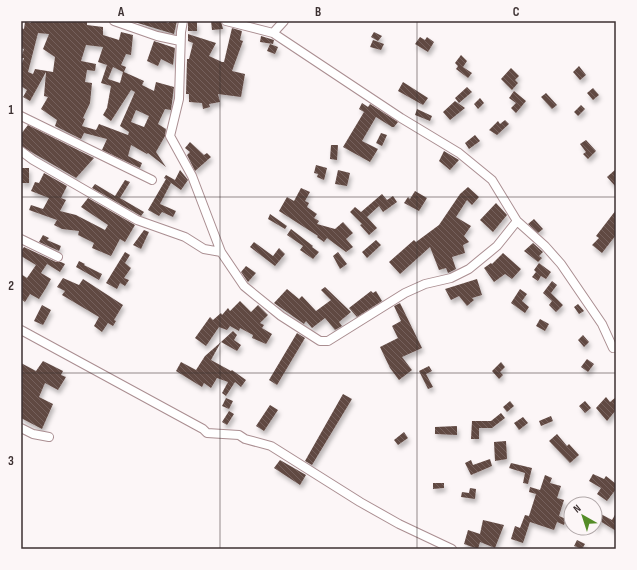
<svg xmlns="http://www.w3.org/2000/svg" width="637" height="570" viewBox="0 0 637 570" font-family="'Sofia Sans Condensed',sans-serif">
	<defs>
		<pattern id="building-back-hatch" width="6" height="6" patternUnits="userSpaceOnUse"><rect width="6" height="6" fill="#614943"/><path d="M-1 5l2 2M0 0l6 6M5-1l2 2" fill="none" stroke="#75615c"/></pattern>
		<filter id="shadow"><feDropShadow dx="2" dy="4" stdDeviation="2" flood-color="#0004"/></filter>
	</defs>
	<rect width="100%" height="100%" fill="#fcf6f7"/>
	<path fill="url(#building-back-hatch)" fill-rule="evenodd" filter="url(#shadow)" d="M31,21L87,22V25L103,27V35L119,40L121,32L133,35L131,55L126,54L121,65L126,67L124,72L144,81L142,85L154,91L156,82L174,87L171,110L165,109L158,124L166,129L165,136L156,152L166,167L148,153L147,154L131,145L128,156L142,163L140,168L102,150L107,139L84,133L81,139L55,126L57,120L41,109L48,97L44,96L46,72L30,101L23,97L27,90L21,86V66L24,58H21L24,49L21,48V28L24,29L25,22L31,23ZM38,33L49,34L43,49L55,57L53,72L35,69L33,74L28,72ZM86,45L103,47L98,62L107,65L101,83L111,86L107,108L103,115L111,121L131,90L135,92L120,126L129,132L128,135L99,124L96,130L82,126L85,119L83,118L90,103L92,83L85,82L87,70L95,71L96,64L81,61ZM113,67L123,72L120,83L108,79ZM136,110L149,116L144,127L131,122Z
		M131,21H162L169,23V21H177L174,34Z
		M188,21L197,22V31H188Z
		M211,21H221L223,29L212,30Z
		M232,28L242,31L240,40L243,41L232,71L245,74L241,97L218,94L220,102L209,104L210,107L203,109L202,103L189,102V94H186L187,59H189L193,43L188,41V34L216,43L209,56L222,62H224Z
		M374,32L382,36L378,41L371,37Z
		M261,36L274,40L273,44L260,42Z
		M420,37L425,40L427,37L434,42L428,52L415,44Z
		M373,40L384,44L381,50L370,47Z
		M154,41L175,48L173,65L161,59L158,66L147,61Z
		M270,44L278,47L275,54L267,51Z
		M461,55L467,61L463,67L472,73L468,78L456,69L458,66L455,63Z
		M579,66L586,75L580,80L573,72Z
		M511,68L519,76L515,80L518,83L512,90L501,79Z
		M403,82L428,98L423,105L398,91Z
		M467,87L472,92L459,103L455,98Z
		M593,88L599,95L593,100L587,93Z
		M514,91L526,101L516,113L511,108L516,103L509,98Z
		M546,93L557,105L552,109L541,97Z
		M480,98L484,103L478,109L474,104Z
		M455,101L465,108L450,120L443,112Z
		M362,103L368,107L370,104L398,122L394,127H392L376,117L362,141L378,149L370,162L343,147L364,112L359,109Z
		M581,105L585,109L578,116L574,112Z
		M417,109L432,116L430,121L415,115Z
		M505,120L509,124L497,135L489,130L498,121L500,124Z
		M28,125L94,158L76,178L21,146V134Z
		M381,133L387,135L382,146L376,143Z
		M475,135L480,141L469,149L465,143Z
		M586,140L596,151L588,159L583,154L586,152L580,144Z
		M190,142L204,155L207,153L211,157L195,171L187,155L190,152L185,148Z
		M331,145H338L337,160L330,159Z
		M444,151L459,160L450,170L439,161Z
		M316,165L327,168L324,180L317,177L318,174L314,173Z
		M21,168H29V183H21Z
		M616,169V187L607,177Z
		M180,170L188,180L181,190L171,183L160,204L176,211L173,217L162,212L159,216L148,210L166,179L164,178L166,175L175,180Z
		M338,170L350,173L347,186L335,184Z
		M44,173L67,186L61,198L66,200L60,211L76,215L105,230L108,225L81,207L88,198L135,225L125,242L120,239L111,256L92,248L94,243L78,235L79,231L62,229L54,225L57,220L29,210L31,205L43,209L49,198L31,191L35,182L39,183Z
		M125,180L130,182L120,198L144,212L141,216L92,188L95,184L115,196Z
		M468,187L479,197L472,205L467,200L456,217L471,226L464,236L469,242L463,245L465,253L452,257L456,269L448,273L446,268L439,270L430,247L400,274L389,262L414,240L416,242L439,225L460,194Z
		M301,188L310,192L305,201L309,203L307,207L317,214L314,218L319,221L317,224L335,229L343,222L353,233L346,239L353,247L346,252L327,238L324,242L317,237L318,236L279,211L287,197L294,201Z
		M415,191L427,198L419,211L404,203L408,197L410,199Z
		M382,194L387,200L393,196L397,202L383,212L379,206L367,217L377,228L369,235L360,225L362,224L350,212L355,207L361,212Z
		M496,203L507,215L493,232L480,220Z
		M616,210V235L602,253L592,245L599,238L596,236Z
		M270,214L287,226L285,229L268,219Z
		M534,219L543,229L538,233L528,224Z
		M291,229L313,246L312,247L319,252L313,259L300,250L303,246L287,235Z
		M144,230L149,232L141,249L133,245Z
		M43,235L49,238L47,240L61,246L59,251L39,242Z
		M376,240L381,245L367,258L362,252Z
		M254,242L273,256L279,248L285,254L275,266L250,247Z
		M533,243L543,252L539,256L542,258L538,262L524,251Z
		M24,247L56,262H61L65,264L60,272L47,264L41,273L51,279L46,288L39,299L30,294L25,302L21,299V274L27,278L36,265L21,256V251Z
		M125,252L130,255L125,263L131,268L124,278L129,280L125,286L120,283L117,289L106,283Z
		M338,252L347,264L340,269L333,256Z
		M503,253L521,269L512,279L505,274L494,282L484,268L491,263L492,264Z
		M79,261L85,264L84,265L102,274L99,280L76,267Z
		M539,263L551,272L546,279L541,276L538,281L532,277L536,272L534,270Z
		M246,266L256,273L248,282L241,272Z
		M63,278L79,285L83,279L123,305L114,320L116,321L113,326L108,323L102,332L94,326L99,317L62,295L65,291L57,287Z
		M477,279L482,295L472,298L474,300L467,306L459,296L451,300L445,289Z
		M552,281L557,285L551,293L563,305L556,312L549,305L552,301L543,293Z
		M325,287L351,312L339,322L342,326L335,330L325,318L312,328L306,321L304,324L274,303L287,289L299,299L302,296L316,311L331,300L321,290Z
		M520,289L527,294L522,301L529,307L525,313L511,303Z
		M371,291L373,293L376,291L382,301L357,317L349,308Z
		M240,301L251,312L258,305L268,315L260,323L264,325L262,328L272,334L266,344L252,338L253,335L240,328L239,331L230,326L227,330L219,327L206,346L195,338L210,317L213,320L221,313L222,315L228,308L230,311Z
		M400,303L422,348L402,357L412,370L399,380L390,368L380,347L398,338L392,326L401,321L394,306Z
		M578,304L584,311L579,314L574,307Z
		M42,305L51,310L43,325L34,321Z
		M540,319L549,324L545,331L536,326Z
		M233,331L237,335L234,340L241,345L237,351L221,342Z
		M297,333L305,338L277,385L269,380Z
		M583,335L589,342L584,347L578,340Z
		M221,342L211,360L231,371L232,370L246,380L241,387L235,382L226,396L222,393L228,382L217,378L211,388L204,383L202,387L176,371L181,362L196,370L205,356Z
		M587,359L594,364L588,372L581,367Z
		M43,361L63,371L61,375L66,377L58,390L45,383L39,397L53,404L42,429L21,418V363L36,371Z
		M501,362L505,367L500,372L503,375L499,379L492,371Z
		M429,366L432,371L426,374L433,387L428,389L419,371Z
		M343,394L352,399L312,465L305,461Z
		M606,397L610,402L616,397V410L607,421L596,408Z
		M226,398L233,401L229,409L222,406Z
		M510,401L514,406L507,412L503,407Z
		M585,401L591,408L585,413L579,406Z
		M270,405L278,410L264,431L256,426Z
		M229,411L234,414L227,425L222,422Z
		M501,413L505,418L492,428H479V439H471L472,421H491Z
		M551,416L553,421L541,426L539,421Z
		M523,417L528,423L519,430L514,423Z
		M457,426V435L435,434V427Z
		M404,432L408,438L398,445L394,440Z
		M557,434L567,446L569,444L579,455L570,463L549,441Z
		M506,441L507,459L495,461L494,442Z
		M490,459L492,466L471,475L465,463L471,460L473,465Z
		M280,460L306,475L300,485L274,468Z
		M511,463L532,468L528,484L523,483L525,473L509,468Z
		M593,474L604,479L606,476L616,484V489L607,501L597,494L601,488L589,481Z
		M545,475L552,478L550,483L561,486L557,498L564,500L559,516L566,519L564,525L557,522L554,530L530,522L523,543L511,539L515,526L520,528L525,515L529,516L536,494L529,492L530,487L540,490Z
		M433,483H444V488L433,489Z
		M470,488L476,489L475,499L461,497L462,492L469,493Z
		M597,512L612,520L616,513V531L600,521L595,531V516Z
		M483,520L504,525L495,548L480,542L478,549L464,544L468,530L480,534Z
		M577,540L585,544L582,549L574,546Z"/>
	<g fill="none" stroke-linecap="round" stroke-linejoin="round">
		<defs>
			<path id="minor" d="M114,21L157,36L180,41
				M183,21L181,32L179,99L170,136L192,176L221,252L244,286L281,316L320,341H328L405,293L425,284L451,278L469,269L497,246L517,221
				M226,21L273,33L401,118L459,153L492,180L517,221L545,246L561,264L602,324L613,348
				M273,33L284,21
				M21,116L152,180
				M21,151L33,160L137,220L185,237L204,249L221,252
				M21,239L58,257
				M21,330L203,429L207,433L239,435L245,439L271,446L360,502L399,524L452,549
				M21,428L33,434L49,437"/>
		</defs>
		<use href="#minor" stroke="#aa8e91" stroke-width="10"/>
		<use href="#minor" stroke="#fff" stroke-width="8"/>
	</g>
	<path fill="none" stroke="#3d3132" stroke-width="1" stroke-opacity="0.55" d="M220,21V549M417,21V549M21,197H616M21,373H616"/>
	<rect width="637" height="570" fill="none" stroke="#fcf6f7" stroke-width="44"/>
	<g transform="translate(583 516) rotate(321)"><circle r="19" fill="#fcf6f7" stroke="#b0a7a8"/>
	<path d="M0-3L7 15L0 10L-7 15Z" fill="#548c27"/>
	<text y="-6" font-size="11" font-weight="bold" text-anchor="middle" fill="#3d3132">N</text>
	</g>
	<rect x="22" y="22" width="593" height="526" fill="none" stroke="#3d3132" stroke-width="1.5"/>
	<g font-size="13" text-anchor="middle" font-weight="bold" fill="#3d3132">
		<text x="121" y="16">A</text>
		<text x="318" y="16">B</text>
		<text x="516" y="16">C</text>
		<text x="11" y="114">1</text>
		<text x="11" y="290">2</text>
		<text x="11" y="465">3</text>
	</g>
</svg>
